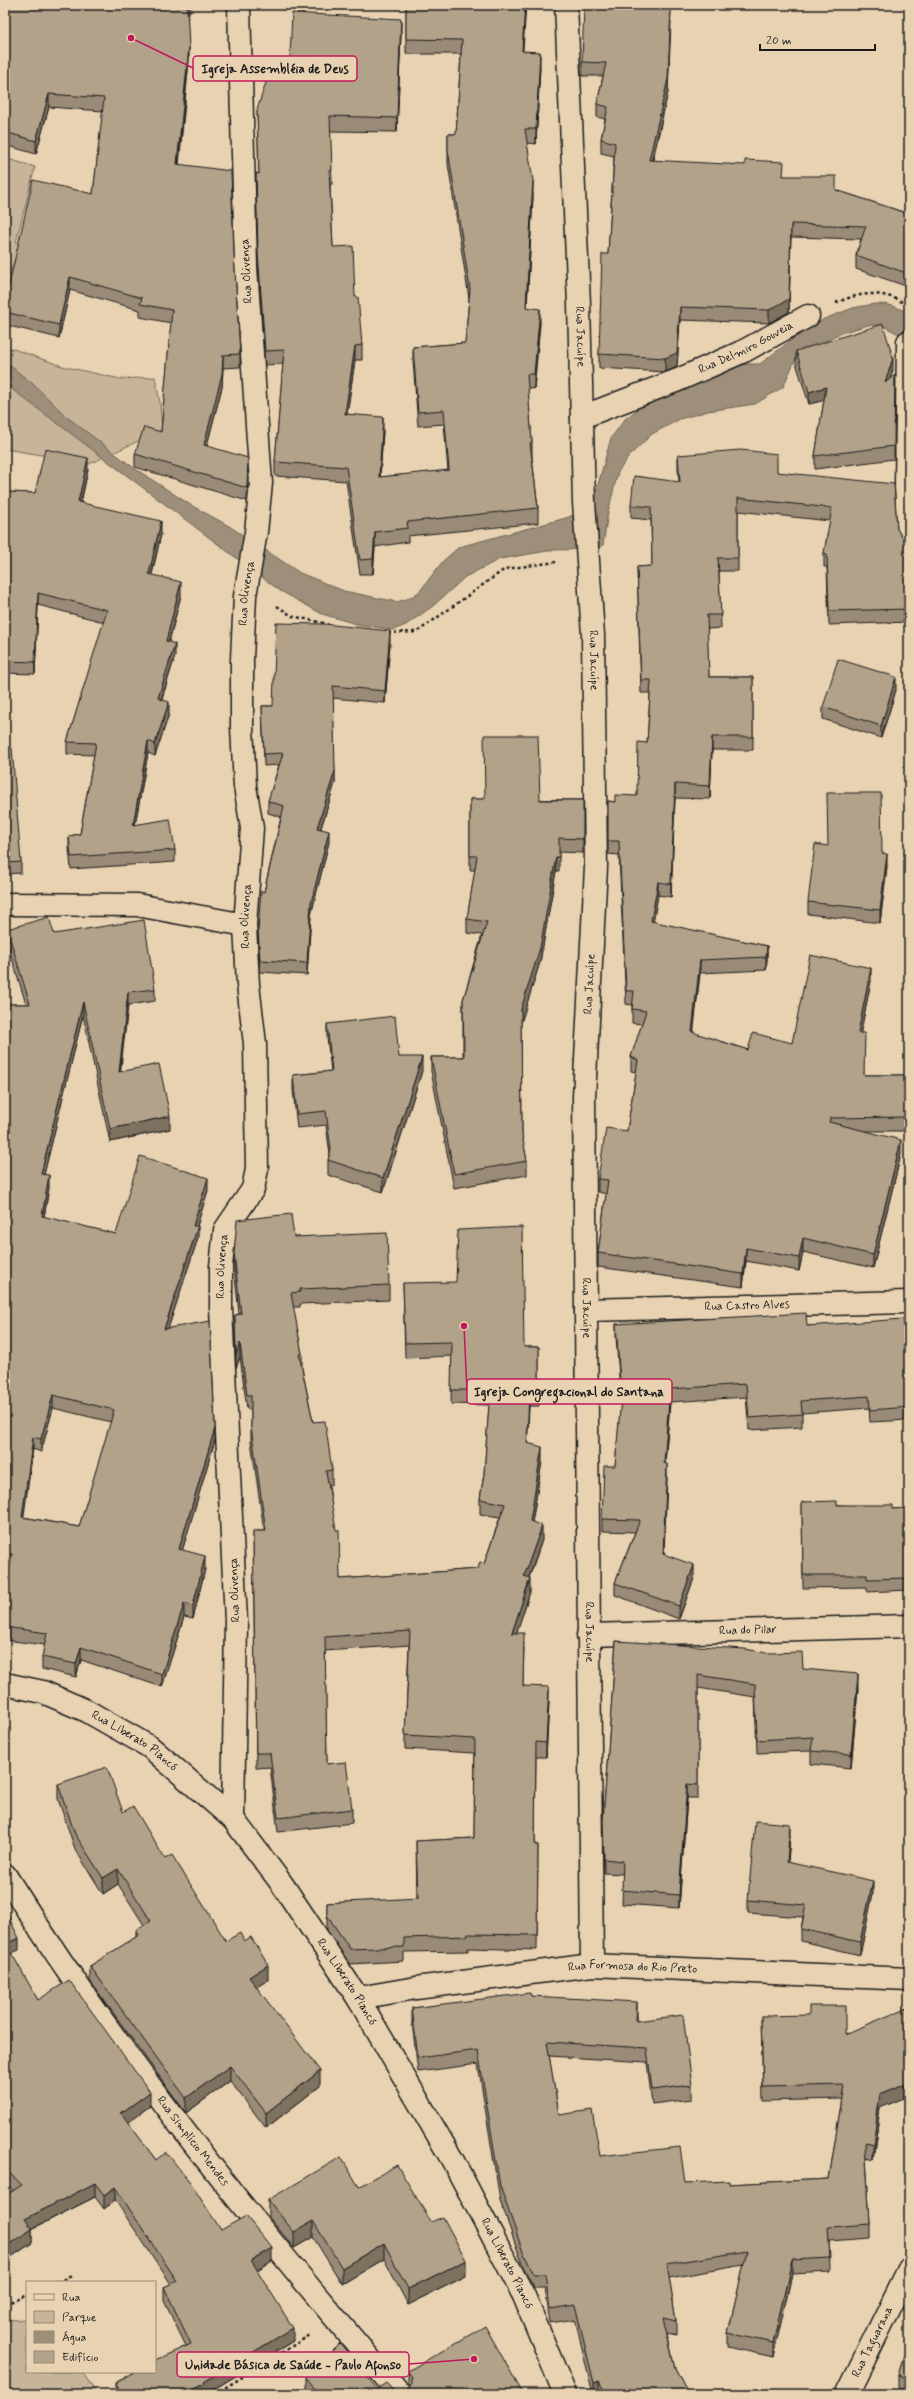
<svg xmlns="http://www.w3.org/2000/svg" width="914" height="2399" viewBox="0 0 914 2399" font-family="Mynerve,sans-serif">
	<rect width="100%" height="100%" fill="#e8d2b1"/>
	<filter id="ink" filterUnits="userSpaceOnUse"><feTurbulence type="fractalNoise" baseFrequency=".025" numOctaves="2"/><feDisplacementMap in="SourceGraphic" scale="8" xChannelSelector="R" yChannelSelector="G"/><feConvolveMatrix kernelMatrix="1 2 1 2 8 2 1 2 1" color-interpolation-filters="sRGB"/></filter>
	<g filter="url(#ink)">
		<path fill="#c7b499" stroke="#72685a" d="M5,158L35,167L16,242L20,245L5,287Z
			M5,346L62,366L120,379L155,377L160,402L162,430L87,465L42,455L5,449Z
			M27,2319V2372H82L97,2394H5V2320Z"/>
		<path fill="#9d8f7a" stroke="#696154" d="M874,304C889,304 897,306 909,314V339L881,325H868L838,334L796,358L783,387L755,404L708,411L680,419L652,434L630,455L618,472L608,512L603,545L598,549L553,550L500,559L465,577L433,606L406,625L393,630L356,624L322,614L279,590L5,384V362L32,383L67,417L134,468L189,504L229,526L300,573L344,591L397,602L410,598L420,591L443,561L459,547L566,518L583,511L592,502L596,492L611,438L625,419L647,402L736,364H760L793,339L824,319L853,308Z"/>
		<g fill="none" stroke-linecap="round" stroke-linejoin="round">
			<defs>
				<g id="minor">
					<path id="s1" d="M566,5L579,304L584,502L593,635L596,867L584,1097L592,1965"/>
					<path d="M908,342L906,486L909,541"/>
					<path id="s2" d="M582,417L678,380L744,351L808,316"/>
					<path d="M5,904L137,905L245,925"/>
					<path id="s3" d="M586,1310L909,1302"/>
					<path id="s4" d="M588,1635L909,1626"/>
					<path id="s5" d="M5,1684L43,1692L87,1711L150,1747L233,1819L282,1884L358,1998L453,2161L524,2296L565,2394"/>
					<path id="s6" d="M233,1819L236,1621L221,1308V1266L225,1230L253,1189L257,1169L255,1044L248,985L245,925L252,828L245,786L242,727V659L245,596L256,532L261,483L246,267L239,5"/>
					<path id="s7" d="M5,1875C119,2057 259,2231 400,2394"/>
					<path id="s8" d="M358,1998L416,1988L592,1965L909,1979"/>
					<path id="s9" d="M847,2394L909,2269"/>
				</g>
			</defs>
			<use href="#minor" stroke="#1c1c1c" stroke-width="25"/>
			<path stroke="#1c1c1c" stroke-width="2.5" stroke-dasharray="3 3" stroke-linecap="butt" d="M836,303C862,291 885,290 909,306
				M277,606L292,616L328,624
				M388,633L417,632L505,569L556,562
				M57,2282L72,2276
				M5,2304L27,2295
				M215,2394L310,2335"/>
			<use href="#minor" stroke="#e8d2b1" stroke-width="22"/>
		</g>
		<path fill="#998b77" stroke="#1c1c1c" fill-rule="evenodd" d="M5,5H191L187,18L189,60L179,165L234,254L240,354V367L223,368L222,387L207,445L248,471L247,501L135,467V454L161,432L171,323L140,317V310L70,290L59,338L5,325V302L93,194L103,111L49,107L36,154L5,145Z
			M406,5L523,51L540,66L536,144L527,143L533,196L527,307L540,323L534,389L528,388L532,442V457L538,508V523L408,536V542L375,547L373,574H360L346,481L275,476V462L283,364L265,365L258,266L256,173L259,174L257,110L289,79L401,33L397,132L330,131L332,184L330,185L333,247L355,297L362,345V360H355L347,414L383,431L380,477L448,471L444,424L418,426L413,361V347L465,343L469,298L448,164V134H456L461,54H406Z
			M671,21L668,92L653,160L784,176L836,190L909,214V287L856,269V255L861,239L791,237L789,312L769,323L680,320L677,367L665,372L599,368V354L608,254L614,156L601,153V139L605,119L597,117V104L603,76H582V62Z
			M796,351L893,370L890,379L895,375L894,459L815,469V456L824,400L809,404L796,363Z
			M678,455L777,472L897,529L903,539L909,540V622L829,625L827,567H824V553L830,521L738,511V571H719L721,628L707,629L709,677H753V750H712L710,799L675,798L671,897L658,895L653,922L767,946V959L766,970L700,973L693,1033L748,1050L792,1043L871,981L860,1033L864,1075H909V1120L907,1131H865L901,1154L873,1268L803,1252L799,1271L746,1261L743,1287L598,1267V1253L606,1194L598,1192V1179L627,1131L636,1072L631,1071V1057L642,1024L632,1023V1005L626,1004L619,855L608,854V801L615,802L637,796L647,743L650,693H641L637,567L652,566L651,520L631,518V505L679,482L678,469Z
			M88,470L81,503L161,534L152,575L181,595L169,642L175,656L162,699L169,714L155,756L148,753L135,825L175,850V862L71,869L69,848V836L80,834L94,755L67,754V742L104,622L38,605L35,674L5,673V492L35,493Z
			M390,643L385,703L333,698L335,783L321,828L329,842L311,915L307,975L260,972L258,930L264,892L281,817L268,813V801L279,765L264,766L262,706H273Z
			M896,690L881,738L823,719V707Z
			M5,748L21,862V873L5,874Z
			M470,799L583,800V853L559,852V871H556L540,962L521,1022L522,1135L527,1161V1175L454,1188L431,1071V1057H463V1000L482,935L467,933V919L475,870H470Z
			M882,853L887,866L880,923L808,914V902Z
			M7,929L54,934L155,989V1001L128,1005L120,1072L170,1129L110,1142L83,1015L44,1174L49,1188L44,1217L116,1234L208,1190L197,1226L198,1238L168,1328L215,1440L182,1550L205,1569L193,1619L184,1617L162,1687L81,1660L76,1677L42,1669V1657L45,1645L5,1640V1600L10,1566L5,1565V1004H26L7,942ZM53,1408L111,1422L79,1527L23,1517L33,1449L41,1452Z
			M327,1024L399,1057L422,1071L383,1192L328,1175V1160L330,1154L326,1125L297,1128L293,1090V1075L331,1071L327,1038Z
			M294,1237L389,1285V1300L300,1304V1307H293L302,1354V1368L313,1422L332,1470V1484L329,1485L340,1579L478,1569L484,1564L500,1517L480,1514V1499L484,1474L489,1405L451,1404L452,1356L405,1358L403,1283L524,1347H539V1406H529L527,1443L542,1461L532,1522L542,1540L529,1578L530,1592L516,1633L524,1647L523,1686L549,1701L546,1757H536L535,1845H538L537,1950L468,1948V1951L404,1952V1961L350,1964L327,1930V1903L417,1899L416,1841L474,1838L475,1753L405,1749V1735L409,1645L325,1651L327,1764L352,1809V1823L278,1832L270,1767L256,1768L253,1531H264L251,1441V1409H247L240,1357L236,1368L235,1329V1315L239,1314L234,1267V1253Z
			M909,1322V1420L870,1422L869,1408L802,1413V1427L749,1430L746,1397L670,1402L665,1463L667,1476L664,1554L694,1578L679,1619L615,1595V1583L635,1532L602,1531V1519L615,1466L621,1403L616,1337V1324L807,1326Z
			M802,1502L893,1509L909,1508V1590L867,1592V1587L803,1588Z
			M616,1641L803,1669L858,1688L851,1768L811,1764V1751L757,1753L755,1697L698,1688V1798H687L679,1908L622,1904L623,1874L604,1873L603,1820Z
			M58,1784L123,1812L165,1859L226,1941L268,1980L256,1987L320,2086L266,2128L230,2081L186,2113L90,1981V1966L136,1937V1930L144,1925L118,1884L103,1894L75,1849L58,1799Z
			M790,1836L788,1862L873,1893L860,1955L801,1941V1929L803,1917L748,1913V1900Z
			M5,1958L38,2000L150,2106L127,2122L156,2160L221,2230L272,2261L257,2270L293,2341L206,2394H115V2383L186,2346L164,2301V2287L171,2284L115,2200L104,2209L95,2197L32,2229V2243L5,2261V2196L13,2190L5,2182Z
			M531,1996L637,2016V2021L692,2085V2099L652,2104L647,2062L549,2056L559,2115L600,2156L685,2183L729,2184L829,2179L842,2099L763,2101L761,2016L845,2034L880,2108L873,2159L866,2157L870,2224V2238L829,2241L830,2272L792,2274L773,2357L728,2347V2333L744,2265L669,2278L676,2321V2335L667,2333L675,2368L688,2394H593L575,2319L550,2323L545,2288H534L523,2266L500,2200L478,2064L418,2072L412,2022V2008Z
			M359,2187L431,2222L466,2276L408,2305L384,2259L342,2284L313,2237L294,2248L268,2216V2200Z
			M909,2341V2391L898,2388V2375Z
			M408,2371L523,2394H308L306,2391V2377L402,2393L408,2390L410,2387L408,2384Z"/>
		<path fill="#7d7161" stroke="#1c1c1c" d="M188,5H191L187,21V8Z
			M525,5H526L522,65V51Z
			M671,8L668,92L649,173V160Z
			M401,19V33L397,132V118Z
			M189,47V60L177,177V164Z
			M540,52V66L536,144V129Z
			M49,94V107L36,154V141Z
			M533,181V196L526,321V307Z
			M791,224L789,312L769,323V310Z
			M70,277V290L59,338V325Z
			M680,307V320L677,367L665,372V358Z
			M540,309V323L534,389V374Z
			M355,346V360L345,428V414Z
			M223,355V368L222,387L204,457V445Z
			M893,358V370L885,395V383Z
			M826,387V400L809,404V392Z
			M383,417V431L379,492V477Z
			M88,458V470L78,514V502Z
			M161,521V534L149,586V574Z
			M375,532V547L373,574V559Z
			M181,582V595L166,653V641Z
			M38,593V605L35,674V662Z
			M390,631V643L385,703V691Z
			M175,644V656L158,710V698Z
			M896,677V690L881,738V726Z
			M169,702V714L155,756V744Z
			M712,737V750L710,799V786Z
			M148,741V753L133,837V825Z
			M335,771V783L317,840V828Z
			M675,784V798L671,897V884Z
			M329,831V842L311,915L307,975V963L311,903Z
			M887,854V866L880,923V910Z
			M556,857V871L540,962L521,1023V1009Z
			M658,882V895L651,935V921Z
			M767,946V959L766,970V957Z
			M700,960V973L692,1046V1032Z
			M871,968V981L858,1047V1033Z
			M128,992V1005L119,1085V1072Z
			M83,1002V1015L41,1187V1174Z
			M422,1057V1071L383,1192V1178Z
			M909,1107V1120L907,1131V1117Z
			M170,1116V1129L110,1142V1129Z
			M901,1140V1154L873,1268V1255Z
			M49,1175V1188L42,1229V1216Z
			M208,1178V1190L193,1239V1226Z
			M198,1226V1238L164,1341V1329Z
			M803,1238V1252L799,1271V1258Z
			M746,1248V1261L743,1287V1274Z
			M240,1343V1357L236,1368V1354Z
			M670,1389V1402L664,1475V1463Z
			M529,1391V1406L527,1457V1443Z
			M53,1395V1408L41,1452V1439Z
			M215,1428V1440L179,1562V1549Z
			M33,1437V1449L22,1530V1517Z
			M542,1447V1461L530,1536V1521Z
			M667,1464V1476L663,1566V1554Z
			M542,1526V1540L524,1591V1576Z
			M205,1556V1569L193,1619V1606Z
			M694,1565V1578L679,1619V1606Z
			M530,1578V1592L512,1647V1633Z
			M184,1604V1617L162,1687V1674Z
			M81,1647V1660L76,1677V1664Z
			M858,1674V1688L851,1768V1754Z
			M549,1687V1701L546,1757V1743Z
			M687,1784V1798L679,1908V1895Z
			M790,1824V1836L787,1874V1862Z
			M118,1869V1884L103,1894V1878Z
			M873,1881V1893L860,1955V1942Z
			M19,1938V1950L5,1956V1944Z
			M268,1965V1980L249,1992V1977Z
			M637,2002V2016L636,2035V2021Z
			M230,2066V2081L186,2113V2098Z
			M320,2071V2086L266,2128V2113Z
			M909,2082V2096L880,2108L873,2159V2145L880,2094Z
			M150,2092V2106L121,2127V2113Z
			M95,2183V2197L25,2232V2219Z
			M115,2187V2200L104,2209V2195Z
			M313,2221V2237L294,2248V2232Z
			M32,2229V2243L5,2261V2247Z
			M384,2243V2259L342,2284V2268Z
			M272,2248V2261L251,2274V2260Z
			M466,2260V2276L408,2305V2289Z
			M792,2260V2274L773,2357V2343Z
			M293,2328V2341L206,2394H192V2390L204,2382Z
			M599,2381V2394H594V2383Z"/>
		<path fill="#b2a28a" stroke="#1c1c1c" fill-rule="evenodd" d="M5,5H188L187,8L189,47L177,164L231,171L234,254L240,354L223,355L222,374L204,445L248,458L247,488L135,454L144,427L161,432L172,310L140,304L142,298L70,277L59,325L5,312V302L33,180L93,194L104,98L49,94L36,141L5,132Z
			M406,5H525L522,51L540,52L536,129H525L533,181L526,307L540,309L534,374H527L532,442L530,443L538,508L407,522L408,528L375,532L373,559L360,560L346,467L275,462L284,350L265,351L258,252L256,173L259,174L257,110L269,73L289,79L292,13L401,19L397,118L330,116L332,170H329L333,247L353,246L355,297H358L362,345L355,346L345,414L383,417L379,477L449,470L444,410L418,412L413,347L465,343L470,289L448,150V134H456L462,40L406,39Z
			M584,5L671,8L668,79L649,160L745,165V160L784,162L783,176H836V190L909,214V274L856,255L866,226L791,224L789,299L769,310L680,307L677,353L665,358L599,354L602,254H608L615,143L601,139L608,107L597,104L606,63L582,62Z
			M883,324L893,358L885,383L895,375L894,446L815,456L826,387L809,392L796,351Z
			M45,449L88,458L78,502L161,521L149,574L181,582L166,641L175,644L158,698L169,702L155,744L148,741L133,825L170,819L175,850L71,857L69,836L80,834L96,743L67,742L107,610L38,593L35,662L5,661V547L8,535H5V492L35,493Z
			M741,450L777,454V472L894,484L897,529L903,539L909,540V609L829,611L827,554L824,553L832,508L738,498V558H718L721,615H707L709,677H753V737H712L710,786L675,784L671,884L658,882L651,921L767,946L766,957L700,960L692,1032L748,1050L753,1033L792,1043L810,955L871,968L858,1033H865L864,1075H909V1107L907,1117L830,1118L829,1122L901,1140L873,1255L803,1238L799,1258L746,1248L743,1274L598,1253L608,1180L598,1179L606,1128L627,1131L638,1060L631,1057L646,1011L632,1009L634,991H626L619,841H608V801L615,802V795L637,796L638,742L647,743L651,680H641L637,567L652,566L651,507L631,505L634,476L680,482L678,455Z
			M276,623L324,624L390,631L385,691L333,686L335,771L317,828L329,831L311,903L307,963L260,960L258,930L261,891L264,892L284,806L268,801L283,753L264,754L262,706H273Z
			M838,659L896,677L881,726L823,707Z
			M484,735H538L540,800H583V839L559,838V857H556L540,948L521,1009L522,1135L527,1161L454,1174L431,1057H464L463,1000L487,922L467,919L477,856H470V799H485Z
			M5,748H12L21,862L5,863Z
			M827,793H881L882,853L887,854L880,910L808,902L815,844L828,846Z
			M49,917L54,934L144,920L155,989L128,992L119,1072L159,1064L170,1116L110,1129L83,1002L41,1174L49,1175L42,1216L116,1234L140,1156L208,1178L193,1226H198L164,1329L210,1321L215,1428L179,1549L205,1556L193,1606L184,1604L162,1674L81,1647L76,1664L42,1657L47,1633L5,1627V1600L12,1554L5,1553V1004H30L7,929ZM53,1395L114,1410L79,1527L22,1517L33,1437L41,1439Z
			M395,1016L399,1057H422L383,1178L328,1160L331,1150L326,1111L297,1114L293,1075L332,1071L327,1024Z
			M291,1214L294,1237L387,1233L389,1285L300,1289V1292L291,1293L302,1354H299L313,1422L325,1421L332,1470L326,1471L336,1530H339L340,1579L478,1569L480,1562L484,1564L505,1504L480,1499L484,1474L490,1390H451L452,1342L405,1343L403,1283L456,1282L458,1230L522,1227L524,1347H539V1392L529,1391L527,1443L542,1447L530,1521L542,1526L524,1576L530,1578L512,1633H524L523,1686L549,1687L546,1743L536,1742L535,1845H538L537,1935L467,1934L468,1936L404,1938V1947L350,1949L327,1915V1903L418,1898L416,1841L474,1838L475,1739L405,1735L410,1631L325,1637L327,1764L346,1762L352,1809L278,1818L270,1753H256L253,1531H266L251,1427V1395H247L240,1343L236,1354L235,1315L241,1314L234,1253L237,1220Z
			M806,1313L807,1326L903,1319L904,1322H909V1407L870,1410L869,1396L801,1401L802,1414L749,1418L746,1384L670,1389L664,1463L667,1464L663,1554L694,1565L679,1606L615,1583L640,1520L602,1519L604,1466H615L621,1398L616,1324Z
			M837,1501V1505H893V1509L909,1508V1578L867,1579V1575H803L802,1502Z
			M616,1641L745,1649L767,1653L802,1652L803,1669L858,1674L851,1754L811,1751L813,1737L757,1740L755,1684L698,1675V1785L687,1784L679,1895L622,1890L623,1861L604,1859L603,1820Z
			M107,1767L123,1812L133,1806L165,1859L172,1855L226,1941L240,1933L244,1941L251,1937L268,1965L249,1977L320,2071L266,2113L230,2066L186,2098L90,1966L139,1935L136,1930L151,1921L118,1869L103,1878L75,1834L58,1784Z
			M755,1821L790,1824L787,1862L873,1881L860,1942L801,1929L806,1905L748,1900Z
			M5,1910L19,1938L5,1944Z
			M12,1954L38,2000L69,1980L150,2092L121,2113L156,2160L166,2152L189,2181L221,2230L246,2216L272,2248L251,2260L293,2328L204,2382L205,2384L192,2390L196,2394H121L115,2383L135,2372H155V2360L191,2344L164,2287L177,2281L115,2187L104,2195L95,2183L25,2219L32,2229L5,2247V2196L22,2185L5,2169V1958Z
			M530,1993L531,1996L637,2002L636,2021L683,2015L692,2085L652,2090L647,2048L547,2042L559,2115L592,2110L600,2156L680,2147L685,2183L729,2181V2184L829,2179L844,2085L763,2087L761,2016L809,2015V2006H845V2034L909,2007V2082L880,2094L873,2145L865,2143L870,2224L828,2227L830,2258L792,2260L773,2343L728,2333L747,2251L667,2264L676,2321L663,2318L675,2368L687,2391L688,2394H606L599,2381L594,2383L575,2305L550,2309L545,2274H534L523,2252L500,2186L478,2050L418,2058L412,2008Z
			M341,2157L359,2187L397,2165L431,2222L443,2217L466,2260L408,2289L384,2243L342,2268L313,2221L294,2232L268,2200Z
			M485,2326L523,2394H311L316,2390L306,2377L340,2343L377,2389L386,2383L395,2392L402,2393L408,2390L412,2384V2378L408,2371Z
			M909,2341V2379L898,2375Z"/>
	</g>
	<g text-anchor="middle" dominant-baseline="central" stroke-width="3" stroke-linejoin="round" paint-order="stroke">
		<g font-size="12" fill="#1c1c1c" stroke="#e8d2b1">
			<text transform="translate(247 271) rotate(-93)">Rua Olivença</text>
			<text stroke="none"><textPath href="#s1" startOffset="332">Rua Jacuípe</textPath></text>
			<text stroke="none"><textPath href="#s2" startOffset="178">Rua Delmiro Gouveia</textPath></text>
			<text stroke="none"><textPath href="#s6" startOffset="1237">Rua Olivença</textPath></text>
			<text stroke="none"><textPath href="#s1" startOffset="656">Rua Jacuípe</textPath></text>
			<text stroke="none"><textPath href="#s6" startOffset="913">Rua Olivença</textPath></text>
			<text transform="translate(590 984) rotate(-87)">Rua Jacuípe</text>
			<text stroke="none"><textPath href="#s6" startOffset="553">Rua Olivença</textPath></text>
			<text stroke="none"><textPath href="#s3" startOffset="161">Rua Castro Alves</textPath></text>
			<text stroke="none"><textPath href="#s1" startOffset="1304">Rua Jacuípe</textPath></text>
			<text transform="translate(235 1590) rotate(-92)">Rua Olivença</text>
			<text stroke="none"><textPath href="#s4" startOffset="160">Rua do Pilar</textPath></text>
			<text stroke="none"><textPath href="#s1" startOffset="1628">Rua Jacuípe</textPath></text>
			<text stroke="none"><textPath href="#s5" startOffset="143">Rua Liberato Piancó</textPath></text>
			<text stroke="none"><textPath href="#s8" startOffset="277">Rua Formosa do Rio Preto</textPath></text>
			<text stroke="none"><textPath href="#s5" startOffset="468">Rua Liberato Piancó</textPath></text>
			<text stroke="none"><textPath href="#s7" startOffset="326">Rua Simplício Mendes</textPath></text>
			<text stroke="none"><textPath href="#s5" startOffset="792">Rua Liberato Piancó</textPath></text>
			<text stroke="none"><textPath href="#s9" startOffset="58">Rua Taguarana</textPath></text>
		</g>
	</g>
	<path fill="none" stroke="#c2185b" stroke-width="1.5" d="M131 38L193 68M464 1326L467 1392M474 2359L409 2364"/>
	<g fill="#c2185b" stroke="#e8d2b1" stroke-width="1.5">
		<circle cx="131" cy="38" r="4"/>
		<circle cx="464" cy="1326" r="4"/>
		<circle cx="474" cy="2359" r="4"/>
	</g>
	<g fill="#e8d2b1" stroke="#c2185b" stroke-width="1.5">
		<rect x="193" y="56" width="164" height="25" rx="4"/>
		<rect x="467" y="1379" width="205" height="25" rx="4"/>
		<rect x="177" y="2352" width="232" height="25" rx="4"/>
	</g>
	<g font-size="13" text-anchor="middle" font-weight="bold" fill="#1c1c1c">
		<text x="275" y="73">Igreja Assembléia de Deus</text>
		<text x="569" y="1396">Igreja Congregacional do Santana</text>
		<text x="293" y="2369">Unidade Básica de Saúde - Paulo Afonso</text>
	</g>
	<rect width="914" height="2399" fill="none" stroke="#e8d2b1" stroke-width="20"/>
	<rect x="10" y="10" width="894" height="2379" fill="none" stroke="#1c1c1c" stroke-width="1.5" filter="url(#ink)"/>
	<rect x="26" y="2281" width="130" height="92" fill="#e8d2b1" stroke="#968975"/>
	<rect x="34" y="2294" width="20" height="6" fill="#e8d2b1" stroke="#968975"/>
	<text x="62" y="2301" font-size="12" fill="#1c1c1c">Rua</text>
	<rect x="34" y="2311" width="20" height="12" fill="#c7b499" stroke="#968975"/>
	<text x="62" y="2321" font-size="12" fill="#1c1c1c">Parque</text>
	<rect x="34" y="2331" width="20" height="12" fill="#9d8f7a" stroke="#968975"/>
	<text x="62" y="2341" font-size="12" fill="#1c1c1c">Água</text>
	<rect x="34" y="2351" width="20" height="12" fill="#b2a28a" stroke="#968975"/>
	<text x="62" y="2361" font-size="12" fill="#1c1c1c">Edifício</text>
	<path d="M760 44v6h115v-6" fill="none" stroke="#1c1c1c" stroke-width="2"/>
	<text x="766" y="44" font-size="12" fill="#1c1c1c" stroke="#e8d2b1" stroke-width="3" paint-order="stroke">20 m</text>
</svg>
